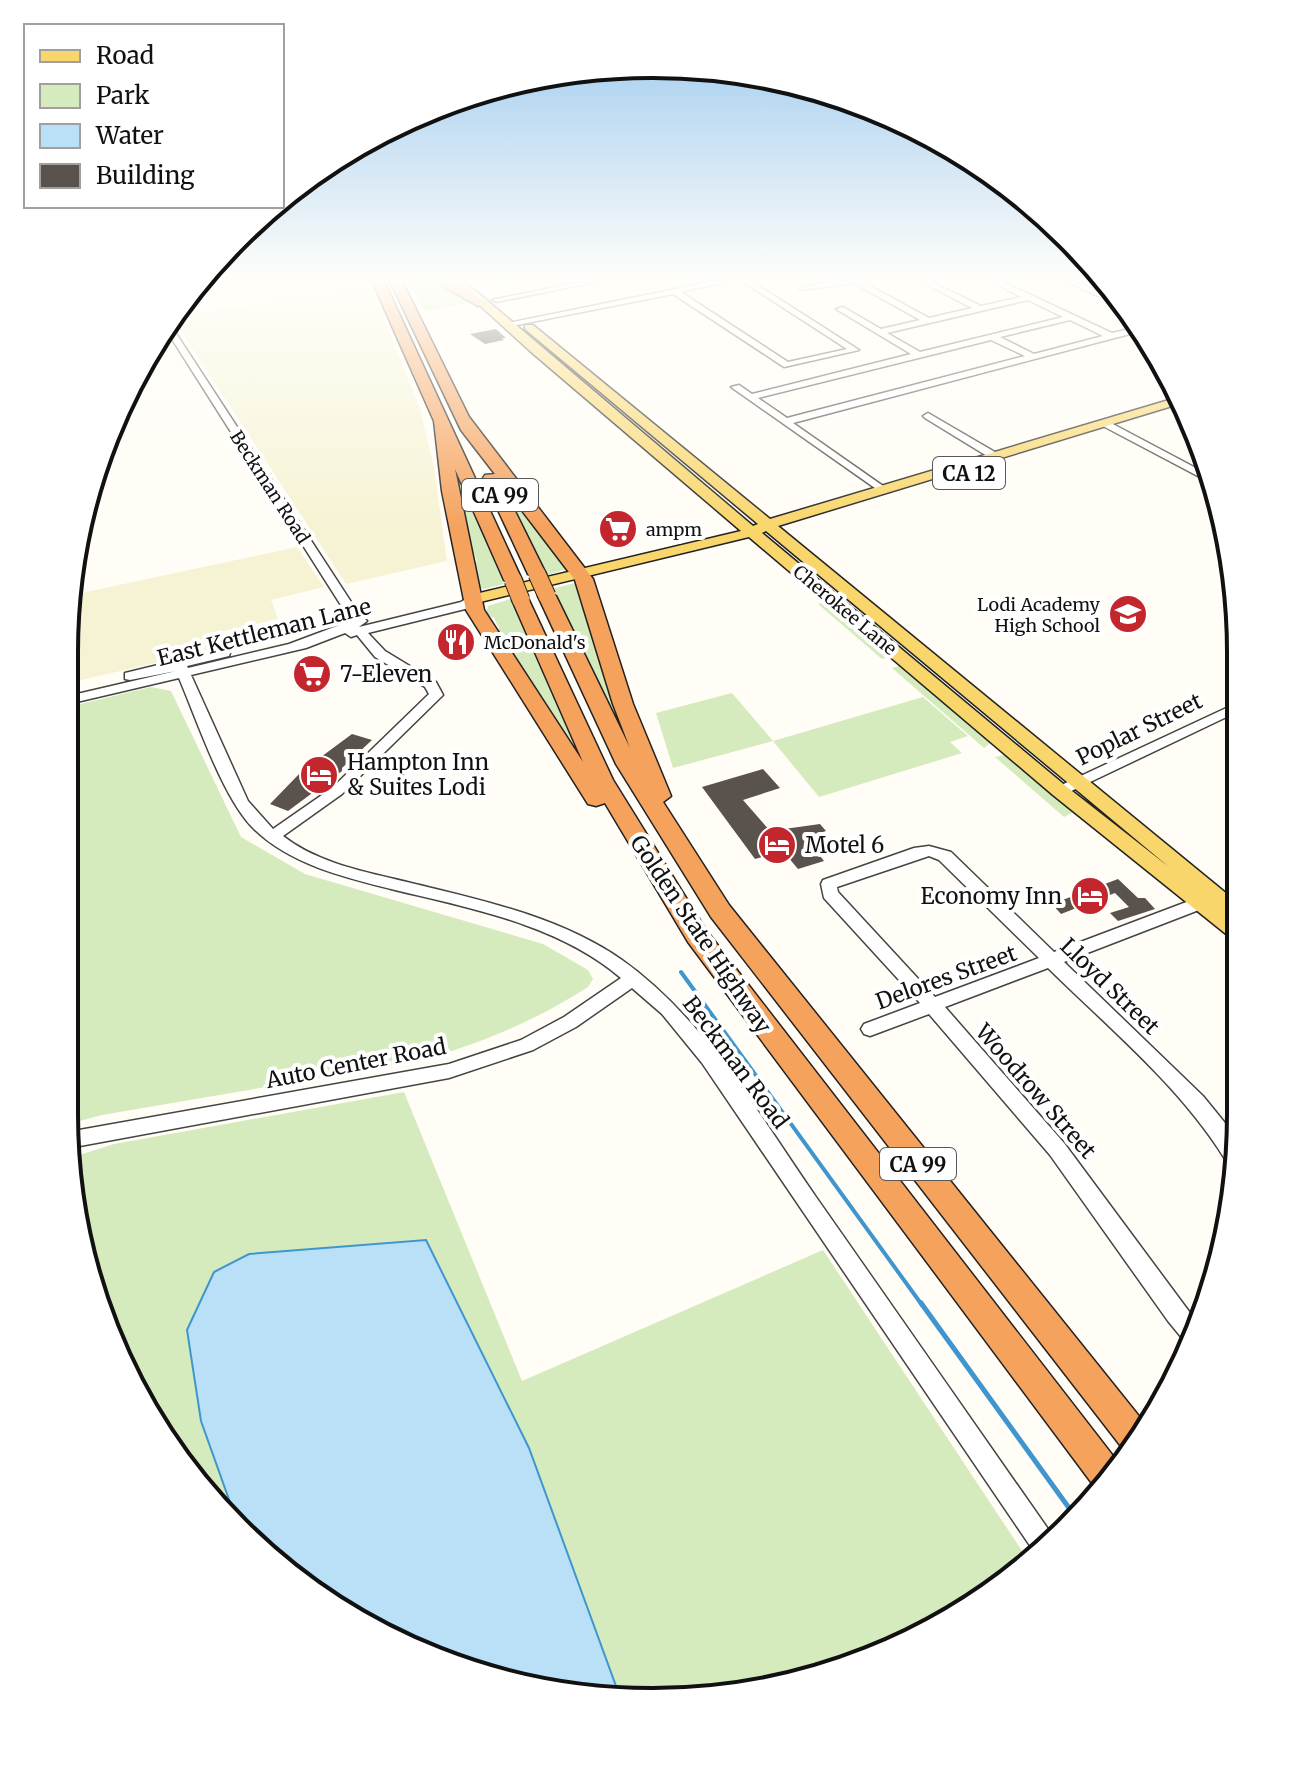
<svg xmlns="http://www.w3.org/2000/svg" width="1305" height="1766" viewBox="0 0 1305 1766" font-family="Merriweather,serif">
	<rect width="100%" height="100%" fill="#fffdf5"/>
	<path fill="#f6f3d4" d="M371,285L420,409L434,468L447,561L346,584L172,317Z
		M297,547L324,587L271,600L278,619L221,632L225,647L64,684V652L72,595Z"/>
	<path fill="#d5ebbd" d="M408,281L438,282L474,302L424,311Z
		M454,478H458L504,584L484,589L477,587L473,564L477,561L471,545Z
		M503,485L548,545L554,548L570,568L547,575Z
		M575,583L578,584L625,733L552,589Z
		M510,599L595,781L497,634L499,628L494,618L486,615L488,606Z
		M827,601L890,656L882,659L818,604Z
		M902,665L991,742L984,748L892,668Z
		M151,687L171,691L241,837L305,874L543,944L588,970L593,979L588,987C535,1021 480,1044 419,1061L102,1115L65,1125L64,708Z
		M732,693L773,741L923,697L968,736L950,742L962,753L819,797L773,741L673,768L656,713Z
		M1005,755L1074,812L1064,817L995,757Z
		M404,1092L522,1381L823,1250L1030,1563L1011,1580L877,1657L729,1697H575L393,1642L265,1556L163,1440L84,1266L70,1158L114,1144Z"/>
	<path fill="#b9e0f7" stroke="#3f96cf" stroke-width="2" d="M426,1240L529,1448L620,1697H575L393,1642L265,1556L233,1520L232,1508L201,1421L187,1330L214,1272L249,1254Z"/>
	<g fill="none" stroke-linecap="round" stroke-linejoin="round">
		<path stroke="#3f96cf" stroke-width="4" d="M681,972L922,1305"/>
		<path stroke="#3f96cf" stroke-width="5" d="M921,1303L1077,1519"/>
	</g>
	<path fill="#5a524d" d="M496,329L506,338H502L504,340L485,344L470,334Z
		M352,734L372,740L342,768V771L288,811L270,804L302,771Z
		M763,769L780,788L743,800L770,831L820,824L826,831L806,838L824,861L798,869L783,851L755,859L702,787Z
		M1118,879L1138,898H1145L1155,909L1118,921L1110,913L1129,907L1115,893L1061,914L1052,904Z"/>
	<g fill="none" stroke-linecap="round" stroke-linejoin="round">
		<defs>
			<path id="minor" d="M585,281H601L496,302L492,300Z
				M715,281H730L681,292L788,362L847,349L742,281H751L859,350L784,367L673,294L507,327L503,324Z
				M837,281H861L929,318L972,308L920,281H930L981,306L1021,297L991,281H1001L1112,333L1138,327L1141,331L793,423L886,488L887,490L882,493L731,387L739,385L752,394L911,354L836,309L843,307L881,329L920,320L854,283L803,290L799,288ZM1028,300L1063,317L920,352L887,333ZM1070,320L1103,336L1034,354L1000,337ZM991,340L1025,356L787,418L758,398Z
				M1064,281H1074L1124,303L1128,309Z
				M168,321L355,608L367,621L359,627L461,602L472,595L478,599L469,608L368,633L385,651L436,682L443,695L342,794L283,836C317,863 366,872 407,882C480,900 559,916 622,960C704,1018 759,1115 816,1197C896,1311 975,1425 1055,1539L1037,1556L702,1063L662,1014L632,988L576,1027L533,1050L449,1078L69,1148L68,1132L449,1064L521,1040L564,1017L621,978C558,924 469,908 391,889C343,877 290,864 254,829C223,799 197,720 179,678L64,705V697L176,671L130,680L125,679V673L224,649L230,653L229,656L187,666L188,668L289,644L353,620L344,610L163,325ZM345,633L351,637L357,635L375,657L425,687L429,694L332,788L273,829L248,801L191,675L306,648Z
				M928,413L1000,455L1001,457L992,459L925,418L923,416Z
				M1103,422H1109L1209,475L1211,483L1103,426Z
				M1237,703V712L1065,794H1055L1053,791L1055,788Z
				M929,846L951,852L1054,952L1205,895H1217L1219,899L1217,903L1064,962L1203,1096L1225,1123L1240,1148L1237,1171L1231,1169C1186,1091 1112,1031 1048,968L945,1007L1064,1143L1199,1325L1191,1345L1186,1343L1168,1321L1050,1155L929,1014L870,1036L864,1034L861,1029L864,1024L920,1003L824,898L821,884L823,880L914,848ZM929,856L939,860L1039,958L935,997L838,892L837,887Z"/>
			<path id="major" d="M453,281H464L753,526L758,524L525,329V325H533L770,519L1179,397L1182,403L778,526L1238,903V940L1231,938L1053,795L749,537L472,604L467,602V596L741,531L530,351ZM766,531L1169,867L1067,787L762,533Z"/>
			<path id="highway" d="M372,281H384L522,580L513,585L504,580L455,469L484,610L583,762L512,600L521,595L527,596L613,780L706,930L1120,1465L1100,1494L688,942L605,803L596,806L588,804L466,610L442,491L434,421Z
				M390,281H402L469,417L593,579L633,704L671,796L663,802L729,905L1146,1425L1127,1454L711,917L616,764L538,596L547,591L556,596L630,748L613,704L575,580L501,483L546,574L537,579L528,574L483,478L485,475L495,474L461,430Z
				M434,281H449L488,303L478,306Z"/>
		</defs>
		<use href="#minor" stroke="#444" stroke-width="3"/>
		<use href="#major" stroke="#222" stroke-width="3"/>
		<use href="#highway" stroke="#222" stroke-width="3"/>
		<use href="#minor" fill="#fff" fill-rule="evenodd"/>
		<use href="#major" fill="#f9d66b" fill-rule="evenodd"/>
		<use href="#highway" fill="#f5a25d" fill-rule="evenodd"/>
		<defs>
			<path id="highway-bridge" d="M537,574L547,596
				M513,580L521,600"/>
		</defs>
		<use href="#highway-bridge" stroke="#222" stroke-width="19" stroke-linecap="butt"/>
		<use href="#highway-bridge" stroke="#f5a25d" stroke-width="17"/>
	</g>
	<linearGradient id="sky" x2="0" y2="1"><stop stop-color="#95c6ee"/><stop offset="0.53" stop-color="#fffefa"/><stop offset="1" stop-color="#fffefa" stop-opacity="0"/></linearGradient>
	<rect width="1305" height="528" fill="url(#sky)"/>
	<defs>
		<symbol id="supermarket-disc" viewBox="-11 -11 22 22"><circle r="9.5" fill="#c4262e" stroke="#fff"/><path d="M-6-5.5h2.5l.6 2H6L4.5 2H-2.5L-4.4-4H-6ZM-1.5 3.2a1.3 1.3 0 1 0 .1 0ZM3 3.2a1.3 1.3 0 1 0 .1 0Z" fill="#fff"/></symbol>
		<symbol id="school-disc" viewBox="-11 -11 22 22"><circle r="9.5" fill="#c4262e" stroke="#fff"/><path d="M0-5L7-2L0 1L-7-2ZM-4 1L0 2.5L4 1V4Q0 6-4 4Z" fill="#fff"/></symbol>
		<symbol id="restaurant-disc" viewBox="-11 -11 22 22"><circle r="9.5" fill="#c4262e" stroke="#fff"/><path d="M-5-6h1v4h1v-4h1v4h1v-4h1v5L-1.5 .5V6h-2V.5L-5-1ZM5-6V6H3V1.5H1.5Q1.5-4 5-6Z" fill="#fff"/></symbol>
		<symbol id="hotel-disc" viewBox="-11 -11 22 22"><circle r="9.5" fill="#c4262e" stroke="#fff"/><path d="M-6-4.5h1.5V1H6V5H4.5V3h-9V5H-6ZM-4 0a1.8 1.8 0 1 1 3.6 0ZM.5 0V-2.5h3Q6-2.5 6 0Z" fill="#fff"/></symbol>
	</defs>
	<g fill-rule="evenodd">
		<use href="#supermarket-disc" x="596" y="507" width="44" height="44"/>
		<use href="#school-disc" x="1106" y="592" width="44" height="44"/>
		<use href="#restaurant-disc" x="434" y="620" width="44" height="44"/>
		<use href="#supermarket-disc" x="290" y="652" width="44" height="44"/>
		<use href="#hotel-disc" x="297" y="753" width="44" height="44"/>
		<use href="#hotel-disc" x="755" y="823" width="44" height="44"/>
		<use href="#hotel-disc" x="1068" y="874" width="44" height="44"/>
	</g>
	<g text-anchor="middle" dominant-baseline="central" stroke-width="8" stroke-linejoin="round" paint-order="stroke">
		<g font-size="18" fill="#111" stroke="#fff">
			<text transform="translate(270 487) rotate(57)">Beckman Road</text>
			<text transform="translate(845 610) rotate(40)">Cherokee Lane</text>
		</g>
		<g font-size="18" fill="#111" stroke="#fff" text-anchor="start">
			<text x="646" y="529">ampm</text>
			<text x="1100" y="604" text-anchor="end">Lodi Academy<tspan x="1100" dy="21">High School</tspan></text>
			<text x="484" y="642">McDonald's</text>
		</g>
		<g fill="#fff" stroke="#585858" stroke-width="2">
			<rect x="933" y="457" width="72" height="32" rx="6"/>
			<rect x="462" y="479" width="76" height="32" rx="6"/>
			<rect x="880" y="1148" width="76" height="32" rx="6"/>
		</g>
		<g font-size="20" font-weight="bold" fill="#111">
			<text x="969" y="473">CA 12</text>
			<text x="500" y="495">CA 99</text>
			<text x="918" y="1164">CA 99</text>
		</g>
		<g font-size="22" fill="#111" stroke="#fff">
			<text transform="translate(264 632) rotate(-14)">East Kettleman Lane</text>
			<text transform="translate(1139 729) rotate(-26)">Poplar Street</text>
			<text transform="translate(701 934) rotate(56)">Golden State Highway</text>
			<text transform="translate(946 977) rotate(-20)">Delores Street</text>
			<text transform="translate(1110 986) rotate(44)">Lloyd Street</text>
			<text transform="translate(736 1062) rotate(53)">Beckman Road</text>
			<text transform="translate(356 1063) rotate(-11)">Auto Center Road</text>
			<text transform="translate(1036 1091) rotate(49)">Woodrow Street</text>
		</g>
		<g font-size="22" fill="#111" stroke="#fff" text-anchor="start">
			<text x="340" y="674">7-Eleven</text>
			<text x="347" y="762">Hampton Inn<tspan x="347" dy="25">&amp; Suites Lodi</tspan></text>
			<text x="805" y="845">Motel 6</text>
			<text x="1062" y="896" text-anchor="end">Economy Inn</text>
		</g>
	</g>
	<path d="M0 0H1305V1766H0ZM652 78H653A574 574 0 0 1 1227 652V1114A574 574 0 0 1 653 1688H652A574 574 0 0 1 78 1114V652A574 574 0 0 1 652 78Z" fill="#fff" fill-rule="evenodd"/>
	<path fill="none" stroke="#111" stroke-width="4" d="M652 78H653A574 574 0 0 1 1227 652V1114A574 574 0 0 1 653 1688H652A574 574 0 0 1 78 1114V652A574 574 0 0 1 652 78Z"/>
	<rect x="24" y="24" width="260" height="184" fill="#ffffff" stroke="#a0a0a0" stroke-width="2"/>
	<rect x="40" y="50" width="40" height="12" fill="#f9d66b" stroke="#a0a0a0" stroke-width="2"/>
	<text x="96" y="64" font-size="24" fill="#111111">Road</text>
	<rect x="40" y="84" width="40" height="24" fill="#d5ebbd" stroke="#a0a0a0" stroke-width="2"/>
	<text x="96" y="104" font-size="24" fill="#111111">Park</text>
	<rect x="40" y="124" width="40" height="24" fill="#b9e0f7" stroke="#a0a0a0" stroke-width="2"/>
	<text x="96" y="144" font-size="24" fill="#111111">Water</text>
	<rect x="40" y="164" width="40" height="24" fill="#5a524d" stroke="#a0a0a0" stroke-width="2"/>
	<text x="96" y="184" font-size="24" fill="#111111">Building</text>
</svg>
